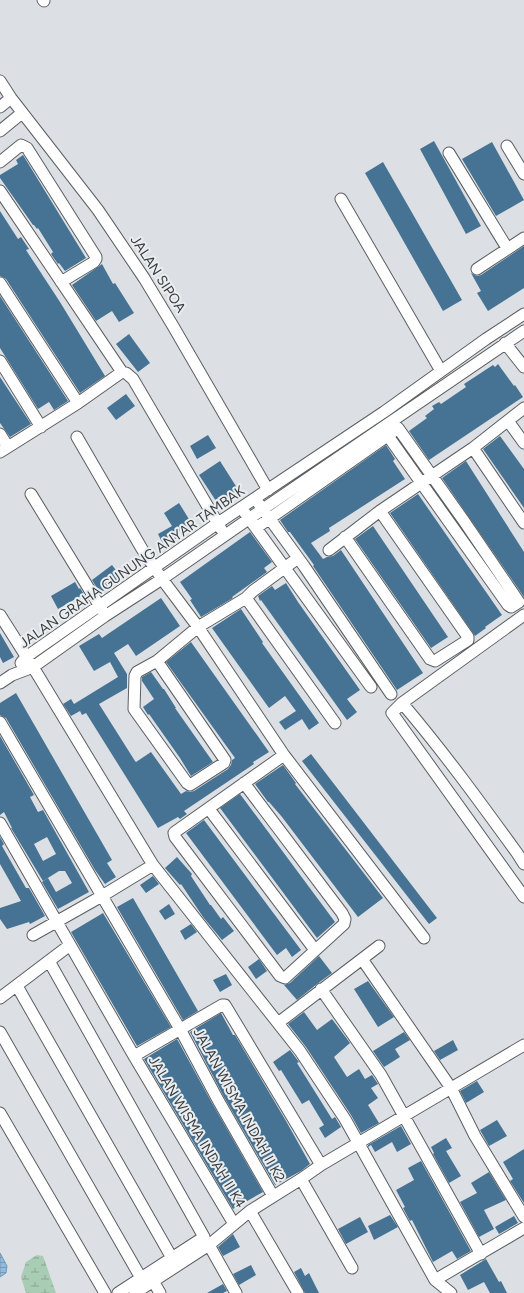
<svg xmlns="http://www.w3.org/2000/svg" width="524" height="1293" viewBox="0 0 524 1293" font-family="Figtree,sans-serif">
	<defs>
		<pattern id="wetland-marsh" width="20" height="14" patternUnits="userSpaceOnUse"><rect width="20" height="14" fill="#a9ccb4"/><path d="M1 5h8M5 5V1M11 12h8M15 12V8" fill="none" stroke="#8ba794"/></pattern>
		<pattern id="water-rules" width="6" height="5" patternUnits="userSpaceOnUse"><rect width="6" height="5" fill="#90bbe0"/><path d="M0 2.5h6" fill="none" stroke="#7799b7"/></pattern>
	</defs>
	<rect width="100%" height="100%" fill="#dce0e4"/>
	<path fill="url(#wetland-marsh)" d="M37,1255L43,1256L56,1293H26L21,1277L26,1262Z"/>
	<path fill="url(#water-rules)" stroke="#7695af" d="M0,1253L7,1266L6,1273L0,1277Z"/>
	<path fill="#467393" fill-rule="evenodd" d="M434,141L481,226L466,234L420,149Z
		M492,142L524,200L496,216L462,159Z
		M23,155L86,258L65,271L59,263L58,264L51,254L53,252L38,228L37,229L34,225H33L0,178V175L18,164L16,160Z
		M383,162L462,300L443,311L365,173Z
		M0,211L18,239L21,237L29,249L26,250L60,302L105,376L80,393L6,279L0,276Z
		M524,246V288L488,311L477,293L481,291L471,273L477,276L481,275Z
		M102,264L113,284L115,283L134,313L119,322L112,311L96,321L72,285Z
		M0,296L68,401L54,410L49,402L38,409L0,348Z
		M129,334L150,363L138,372L116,344Z
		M498,364L514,386L515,385L523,397L429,460L409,431L427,418L425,416L434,409L432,406L439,402L441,404L466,387L464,384L493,365L495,367Z
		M0,377L31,424L10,437L0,423Z
		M126,394L135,406L116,420L107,408Z
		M208,435L216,448L197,459L190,446Z
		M500,436L524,469V508L483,449Z
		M386,445L395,459L393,461L405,479L329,528L330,531L311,543L323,559L327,557L333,556L341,550L423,673L397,690L313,566L314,565L290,532H288L280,520Z
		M220,461L241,494L220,507L199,475Z
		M466,461L524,552V597L442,478Z
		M418,494L502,615L485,627L486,628L475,636L390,513Z
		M179,503L192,524L175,534L177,538L164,546L158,534L172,526L164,513Z
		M373,526L448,637L431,648L355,539Z
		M250,532L272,562L264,568L267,572L232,597L233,598L201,617L190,600L192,599L180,582Z
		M112,565L122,578L100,593L92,580Z
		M75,582L79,589L80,588L84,594L58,609L51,596Z
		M286,583L298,602L360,690L347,699L357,712L347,720L261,600L260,601L258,596L272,586L275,590Z
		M161,598L180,626L136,656L128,644L114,653L127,674V688L99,704L135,761L136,762L151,752L181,794L186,791L190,792L194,791L228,769L231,765L232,760L235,758L166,662L191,642L269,752L253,762L254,764L184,811L187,814L180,819L178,817L158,828L86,713L82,715L80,711L71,716L63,704L71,699L74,704L118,677L110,662L94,671L79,646L99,634L102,638Z
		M241,609L263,642L262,643L319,723L309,730L302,719L285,730L279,722L296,711L285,696L269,708L212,628Z
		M0,633L14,657L3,663L0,657Z
		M151,672L163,689H164L176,708H175L213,762L191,776L180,758L149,714L148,715L143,707L154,699L142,681V677Z
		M16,693L112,860L107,863L116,877L105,884L95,870L6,718L0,715V703Z
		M0,736L34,795L30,797L38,812L43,810L89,892L58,909L42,882L48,878L56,892L72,883L65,871H59L43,881L11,828H12L4,812L0,815ZM47,837L56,854L43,861L34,844Z
		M311,754L437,918L429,924L302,761Z
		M283,765L296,783L295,784L383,898L358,917L282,817L269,802H268L255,784Z
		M240,794L335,922L317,938L220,808Z
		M204,820L301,950L292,957L286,948L277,955L186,833Z
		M0,837L4,844L2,846L26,888H29L45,916L30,924L29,922L7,929L0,919V908L21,901L0,864Z
		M177,857L192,874L191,876L210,905H211L221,919L223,917L234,931L222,940L203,917L181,884L180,885L165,868Z
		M153,876L159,884L146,893L140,885Z
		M133,898L198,1011L183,1020L117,907Z
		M169,904L175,914L165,920L159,911Z
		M103,913L171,1027L137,1046L71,932Z
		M191,924L197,932L185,940L180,931Z
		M319,956L332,973L317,984L297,1000L284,985L290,983Z
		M259,959L267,971L256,979L248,967Z
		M226,974L232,985L220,992L213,980Z
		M368,981L394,1017L378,1027L354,989Z
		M304,1012L317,1030L332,1019L350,1043L334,1057L347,1077L359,1069L365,1079L372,1075L378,1084L371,1088L378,1098L368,1105L379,1123L361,1133L351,1115L306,1047L288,1024Z
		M221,1013L233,1035H235L286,1121L310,1164L301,1171L275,1185L224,1097L190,1032Z
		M404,1032L410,1040L395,1049L400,1057L384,1067L373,1051Z
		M177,1039L212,1103L263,1192L233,1209L144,1059Z
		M453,1040L458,1050L440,1060L434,1051Z
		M290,1050L299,1062L297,1063L332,1119L335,1117L341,1127L325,1138L319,1128L324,1125L309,1100L302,1104L281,1070L279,1071L273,1062Z
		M477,1081L484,1092L466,1103L460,1091Z
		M497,1120L507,1136L489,1146L480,1130Z
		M401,1126L411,1144L397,1152L392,1142L375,1152L371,1145L368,1147V1145Z
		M446,1138L452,1148L446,1151L461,1176L449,1183L433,1154L434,1153L431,1147Z
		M524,1149V1203L510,1181L513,1179L503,1162Z
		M421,1161L471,1251L457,1259L452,1251L433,1262L412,1220L410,1221L403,1208L405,1207L396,1190L414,1180L408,1168Z
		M489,1172L506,1200L484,1210L494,1229L479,1237L460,1202L477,1193L471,1183Z
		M390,1215L398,1227L374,1240L368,1226Z
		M514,1216L518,1223L499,1234L495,1227Z
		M360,1217L368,1232L346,1244L338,1229Z
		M233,1234L240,1247L223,1256L218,1247Z
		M486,1259L499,1282L501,1281L507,1293H490L484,1282L468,1290L460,1275Z
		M251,1265L256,1275L239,1285L233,1274Z
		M301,1268L305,1276L309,1273L319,1293H305L294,1272Z
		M223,1284L227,1291L223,1293H207Z"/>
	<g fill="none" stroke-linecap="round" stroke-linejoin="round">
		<defs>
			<path id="minor" d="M43,0L44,1
				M0,81L11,98L98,210L144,278L173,326L268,490
				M0,107L11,98
				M0,131L22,113
				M507,146L524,174
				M449,153L507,248
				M0,162L21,145L27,148L96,257V259L94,262L61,282
				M0,191L122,372
				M341,199L441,371
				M477,269L524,238
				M0,283L78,403
				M505,343L524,367
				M0,361L41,427
				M508,421L524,443
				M0,434L8,447
				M388,436L508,605L511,607L519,602L464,521L398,428
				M77,437L142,549L162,579L198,627L284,755L424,938
				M473,448L524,523
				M0,452L78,403L122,372L126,373L133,379L221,529
				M31,494L102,610
				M259,504L304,566L391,694
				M245,513L371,687
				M256,528L393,432
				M345,537L430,659L435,661L468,640V637L380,511
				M329,550L380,511L473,448L524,408
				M246,598L335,723
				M0,615L33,667L153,865L300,1051L345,1119L435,1280L451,1293
				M524,615L402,703L392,713L524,897
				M157,661L225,760L224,763L190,785L187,783L134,709L135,676L137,672L157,661L198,627L246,598L253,591L298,558
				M21,663L26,657L218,523L384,412L486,339L524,314
				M0,683L12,675L33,667L105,616L162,579L263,509L524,331
				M402,703C443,751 480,802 517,853L524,864
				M0,722L180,1029L218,1100L273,1196
				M244,783L342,913L345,919L344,924L285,978L280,976L175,837L174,833L175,832L284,755
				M209,809L315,950
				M0,823L134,1056L234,1224
				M33,935L102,896L153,865
				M362,959L379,946
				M49,961L204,1237L118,1293
				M17,986L172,1258
				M321,989L381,1075L481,1254
				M0,998L70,945
				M278,1023L362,959L451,1088L475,1136L524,1217
				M0,1032L141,1278
				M134,1056L222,1005H225L321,1165
				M0,1113L105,1293
				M301,1179L352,1268
				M250,1211L298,1293
				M209,1245L236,1293
				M435,1280L524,1228
				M153,1281L160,1293
				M135,1293L209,1245L250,1211L301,1179L321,1165L524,1045"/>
		</defs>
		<use href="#minor" stroke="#5c5f62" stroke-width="13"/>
		<use href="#minor" stroke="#fff" stroke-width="11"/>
	</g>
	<g text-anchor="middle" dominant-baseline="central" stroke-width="4" stroke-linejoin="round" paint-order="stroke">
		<g font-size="14" fill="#3a3c3d" stroke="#eaeef1">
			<text transform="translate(158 274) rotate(57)">JALAN SIPOA</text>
			<text transform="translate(132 567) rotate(-35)">JALAN GRAHA GUNUNG ANYAR TAMBAK</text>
			<text transform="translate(239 1105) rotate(61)">JALAN WISMA INDAH II K2</text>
			<text transform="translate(197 1132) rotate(59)">JALAN WISMA INDAH II K4</text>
		</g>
	</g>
</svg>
